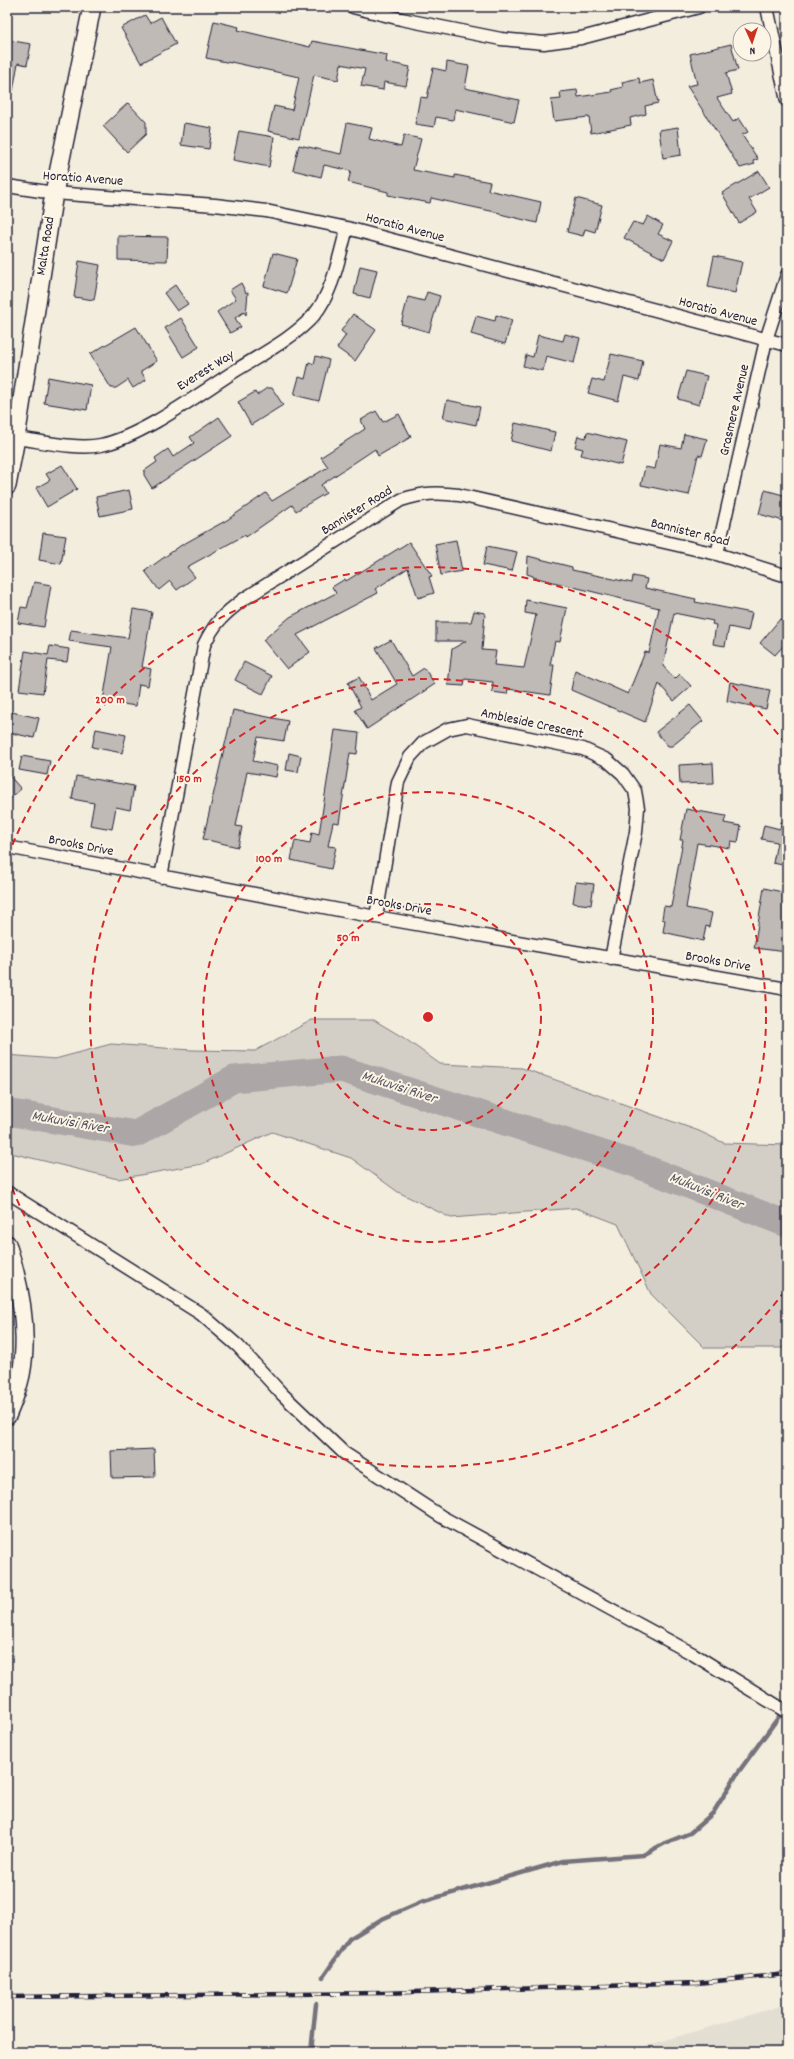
<svg xmlns="http://www.w3.org/2000/svg" width="794" height="2059" viewBox="0 0 794 2059" font-family="Dekko,sans-serif">
	<rect width="100%" height="100%" fill="#f3edde"/>
	<filter id="ink" filterUnits="userSpaceOnUse"><feTurbulence type="fractalNoise" baseFrequency=".025" numOctaves="2"/><feDisplacementMap in="SourceGraphic" scale="8" xChannelSelector="R" yChannelSelector="G"/><feConvolveMatrix kernelMatrix="1 2 1 2 8 2 1 2 1" color-interpolation-filters="sRGB"/></filter>
	<g filter="url(#ink)">
		<path fill="#e3ded2" d="M787,2004V2052H624L636,2049Z"/>
		<path fill="#d4cfc6" stroke="#7b7880" d="M312,1020H374L404,1038L440,1064L522,1068L699,1131L724,1143L787,1145V1348H705L651,1294L618,1224L576,1208L451,1218L398,1192L351,1158L272,1132L202,1164L118,1179L7,1152V1055L55,1059L111,1044L191,1050L255,1051Z"/>
		<g fill="none" stroke-linecap="round" stroke-linejoin="round">
			<path stroke="#75727b" stroke-width="4.5" d="M323,1977L349,1939L382,1919L421,1902L563,1861L643,1855L665,1843L690,1833L713,1813L737,1774L783,1711
				M311,2052L316,2004"/>
			<path stroke="#aca7a6" stroke-width="27" d="M7,1112L136,1134L234,1079L341,1069L635,1164L787,1224"/>
		</g>
		<path fill="#bfbab6" stroke="#22223b" d="M145,15L150,23L161,17L176,44L141,63L121,28Z
			M214,21L239,27L238,30L310,47L312,41L387,55L386,62L410,67L406,86L384,82L383,90L361,86L365,69L341,64L338,80L314,75L299,138L268,131L274,106L292,110L299,77L231,62V63L206,58Z
			M7,40L31,44L27,65L18,63L13,91H7Z
			M731,44L738,70L726,73L732,94L717,98L733,122L739,118L748,132L742,135L758,159L753,161L755,164L740,168L687,86L697,84L690,54Z
			M447,62L469,66L465,88L519,100L514,122L455,109L453,120L436,117L434,127L415,124L420,97L427,98L433,68L446,71Z
			M639,78L640,83L653,80L658,103L645,106L646,114L630,118L631,125L591,133L589,117L554,121L551,100L561,99L560,92L577,90L578,97L612,92L611,90L623,87L622,82Z
			M128,103L146,122V134L127,152L103,126Z
			M184,123L212,128L209,149L181,145Z
			M347,123L372,128L369,139L401,147L404,135L421,139L413,170L455,178V175L490,182L488,190L541,202L537,223L500,214V213L431,198L430,203L388,195V192L348,182L351,171L324,165L321,177L293,170L299,145L341,154Z
			M678,127L681,155L663,158L659,130Z
			M239,131L274,137L269,167L233,160Z
			M759,171L769,187L749,199L757,212L739,223L722,193Z
			M576,198L602,205L595,232L585,229L583,236L567,232Z
			M648,216L663,225L658,234L673,241L664,259L624,238L633,222L643,225Z
			M118,236L168,237L167,261L118,260Z
			M273,253L297,259L287,293L264,286Z
			M714,256L742,262L735,293L708,287Z
			M79,261L100,265L94,300L74,297Z
			M360,266L377,270L370,298L354,294Z
			M241,283L246,293L248,292L246,315L244,312L235,318L241,327L230,333L217,312L236,299L230,290Z
			M175,285L188,304L177,311L164,293Z
			M427,292L440,296L429,332L401,324L408,297L424,301Z
			M353,314L376,330L355,361L337,348L346,335L341,331Z
			M496,315L512,320L505,344L471,334L476,316L495,321Z
			M181,318L199,347L183,357L165,328Z
			M136,327L157,361L141,371L146,380L133,388L128,380L116,388H111L90,354Z
			M565,334L580,338L574,363L546,356L543,371L523,366L526,355L533,357L538,335L563,341Z
			M611,354L643,361L639,381L624,377L618,401L588,393L592,379L604,382Z
			M316,356L329,360L319,401L294,395L299,377L305,379L309,362L314,364Z
			M686,371L707,376L699,405L678,399Z
			M48,377L91,385L87,410L44,403Z
			M267,388H272L283,405L251,425L238,402L255,392L257,395Z
			M447,400L480,407L476,425L443,418Z
			M376,411L383,422L399,414L411,437L378,456L375,449L321,485L326,493L296,511L292,505L246,537L245,535L187,567L195,577L177,590L170,581L159,590L145,571L180,546L227,520L266,493L272,501L328,467L321,457L365,429L361,420Z
			M219,417L232,436L152,488L144,475V471L157,462L155,458L168,449L173,457L194,443L190,437Z
			M515,423L555,432L551,451L511,441Z
			M587,432L627,442L621,465L581,455L583,449L575,447L578,436L586,438Z
			M684,434L707,439L702,456L698,455L689,495L641,485L645,467L655,469L660,444L681,448Z
			M62,465L77,489L47,507L36,488L50,480L46,474Z
			M129,490L133,509L100,516L96,497Z
			M765,490L787,496V522L759,514Z
			M43,533L66,536L61,564L39,560Z
			M456,540L462,571L441,575L435,544Z
			M409,542L432,576L429,577L434,593L418,598L408,568L375,589L378,593L297,635L310,652L287,669L263,640L290,617L336,593L332,587L345,579L346,581Z
			M487,546L517,552L512,571L483,565Z
			M528,556L572,567V570L632,583L633,576L647,579L645,588L696,599L695,602L752,613L748,631L729,627L725,646L713,644L716,625L712,624L713,621L674,613L663,666L675,679L680,674L691,686L674,701L659,684L645,722L571,690L575,670L628,694L645,652L649,653L659,608L533,577V576L527,574Z
			M34,582L51,585L44,627L18,623L21,607L27,608Z
			M526,600L567,608L560,642L555,641L550,665H554L550,695L508,689L507,694L492,692L493,682L465,679L464,686L448,685L452,649L466,641H436V622H471L474,611L485,613L482,650L496,651L494,665L524,668L536,615L525,613Z
			M133,609L152,612L142,667L151,669L148,686L139,684L136,706L103,701L112,647L69,641L71,630L128,638Z
			M780,619L787,625V642L775,655L760,643Z
			M391,640L412,676L424,668L435,684L367,729L355,710L361,707L348,683L359,677L371,700L397,684L376,648Z
			M50,646L69,649L67,662L48,660L43,693L19,690L25,651L48,655Z
			M244,662L272,676L263,694L235,680Z
			M730,682L770,690L766,709L727,701Z
			M690,705L703,721L672,746H668L656,732Z
			M233,710L288,721L284,741L258,737L253,761L278,766L276,777L247,772L236,826L242,827L238,847L203,839Z
			M7,711L39,718L34,738L7,732Z
			M96,729L126,735L122,753L92,747Z
			M335,730L359,733L357,754L350,753L339,823L333,822L328,846L336,847L331,869L291,860L295,840L310,843L312,832L319,834Z
			M289,753L301,756L298,772L286,770Z
			M22,756L50,761L47,775L19,770Z
			M713,763L714,783L680,784L679,765Z
			M7,773L21,789L7,801Z
			M76,776L134,786L130,810L116,807L112,829L90,825L94,803L72,799Z
			M686,809L726,816L724,823L741,826L738,842L731,841L730,848L697,843L686,908L712,913L709,927L706,926L703,941L663,932L665,920L662,919L664,906L671,907L683,840H680Z
			M781,822H787V866L773,863L777,842L761,839L764,825L780,829Z
			M576,882L594,884L591,905L573,903Z
			M764,888L787,893V952L754,948Z
			M154,1449L155,1477L112,1478L111,1451Z"/>
		<g fill="none" stroke-linecap="round" stroke-linejoin="round">
			<defs>
				<path id="street" d="M353,7L401,19L501,39L544,43L581,38L699,7
					M767,7L787,101
					M7,186L54,193L215,205L266,211L347,228L787,345
					M16,438C41,441 76,450 101,445C141,437 199,394 235,371C260,355 294,338 314,315C333,292 339,257 347,228
					M717,554L766,340L787,275
					M7,847L376,917L787,989
					M161,877L204,645C215,622 224,614 244,599L401,500C423,493 436,492 459,495L717,554L787,576
					M376,917L398,782L410,757L423,743L448,729L467,725L583,749L607,760L623,774L635,791L638,808L636,832L611,959
					M7,1192L201,1314L238,1346L282,1394L344,1453L442,1517L693,1654L787,1712"/>
				<path id="secondary" d="M7,486L16,438L54,193L92,7
					M7,1244C20,1284 29,1333 21,1375C18,1389 13,1402 7,1416"/>
			</defs>
			<use href="#street" stroke="#22223b" stroke-width="15"/>
			<use href="#secondary" stroke="#22223b" stroke-width="20"/>
			<use href="#street" stroke="#fcf5e5" stroke-width="12"/>
			<use href="#secondary" stroke="#fcf5e5" stroke-width="17"/>
			<defs>
				<path id="rail" d="M7,1997L383,1993L697,1983L787,1974"/>
			</defs>
			<use href="#rail" stroke="#22223b" stroke-width="4.5"/>
			<use href="#rail" stroke="#fcf5e5" stroke-width="3" stroke-dasharray="9" stroke-linecap="butt"/>
		</g>
	</g>
	<g fill="none" stroke="#d62828" stroke-width="2" stroke-dasharray="7 5">
		<circle cx="428" cy="1017" r="113"/>
		<circle cx="428" cy="1017" r="225"/>
		<circle cx="428" cy="1017" r="338"/>
		<path d="M785 1291A450 450 0 0 1 8 1178M8 856A450 450 0 0 1 785 743"/>
	</g>
	<g text-anchor="middle" dominant-baseline="central" stroke-width="4" stroke-linejoin="round" paint-order="stroke">
		<g font-size="14" fill="#22223b" stroke="#fcf5e5">
			<text transform="translate(83 179) rotate(4)">Horatio Avenue</text>
			<text transform="translate(405 228) rotate(15)">Horatio Avenue</text>
			<text transform="translate(46 246) rotate(-81)">Malta Road</text>
			<text transform="translate(718 312) rotate(15)">Horatio Avenue</text>
			<text transform="translate(206 371) rotate(-32)">Everest Way</text>
			<text transform="translate(735 410) rotate(-77)">Grasmere Avenue</text>
			<text transform="translate(357 511) rotate(-32)">Bannister Road</text>
			<text transform="translate(690 533) rotate(14)">Bannister Road</text>
			<text transform="translate(532 724) rotate(12)">Ambleside Crescent</text>
			<text transform="translate(81 846) rotate(11)">Brooks Drive</text>
			<text transform="translate(399 906) rotate(10)">Brooks Drive</text>
			<text transform="translate(718 962) rotate(10)">Brooks Drive</text>
		</g>
		<g font-size="15" font-style="italic" fill="#525160" stroke="#fcf5e5">
			<text transform="translate(399 1088) rotate(18)">Mukuvisi River</text>
			<text transform="translate(70 1123) rotate(10)">Mukuvisi River</text>
			<text transform="translate(706 1192) rotate(22)">Mukuvisi River</text>
		</g>
	</g>
	<circle cx="428" cy="1017" r="6" fill="#d62828" stroke="#fcf5e5" stroke-width="2"/>
	<g font-size="12" text-anchor="middle" font-weight="bold" fill="#d62828" stroke="#fcf5e5" stroke-width="4" stroke-linejoin="round" paint-order="stroke">
		<text x="110" y="703">200 m</text>
		<text x="189" y="782">150 m</text>
		<text x="269" y="862">100 m</text>
		<text x="348" y="941">50 m</text>
	</g>
	<rect width="794" height="2059" fill="none" stroke="#fcf5e5" stroke-width="24"/>
	<rect x="12" y="12" width="770" height="2035" fill="none" stroke="#22223b" stroke-width="1.5" filter="url(#ink)"/>
	<g transform="translate(752 42) rotate(177)"><circle r="19" fill="#fcf5e5" stroke="#a5a1a1"/>
	<path d="M0-3L7 15L0 10L-7 15Z" fill="#c8321e"/>
	<text y="-6" font-size="11" font-weight="bold" text-anchor="middle" fill="#22223b">N</text>
	</g>
</svg>
